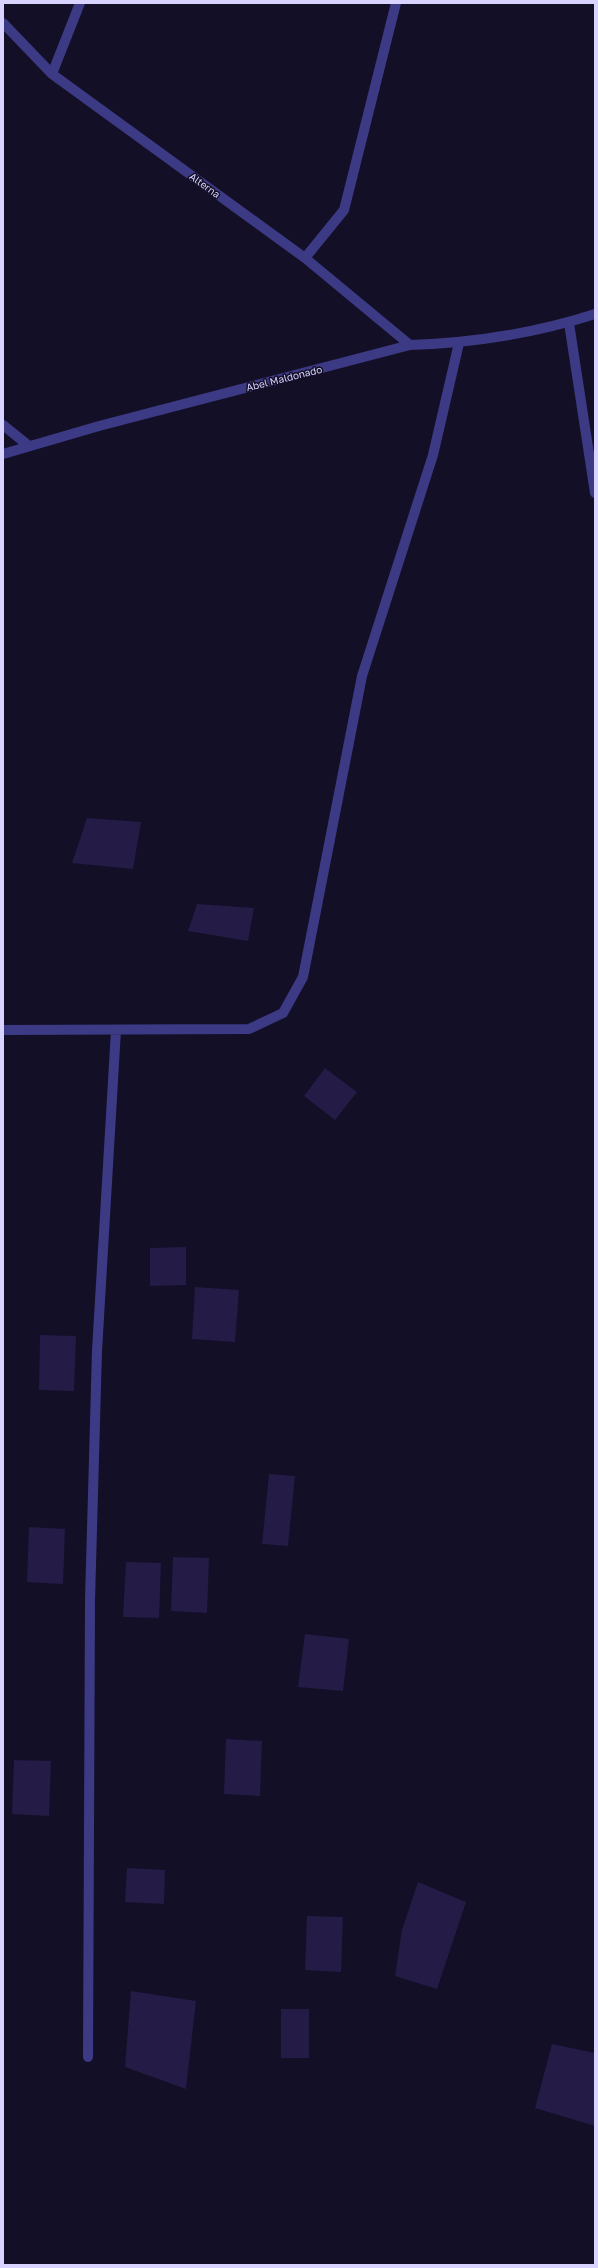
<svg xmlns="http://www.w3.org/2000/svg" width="598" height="2268" viewBox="0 0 598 2268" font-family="'Golos Text',sans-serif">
	<rect width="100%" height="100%" fill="#130f26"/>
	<path fill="#241b47" d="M87,818L141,822L133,869L72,863Z
		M197,904L254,908L248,941L188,931Z
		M325,1068L357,1092L335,1120L304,1096Z
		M186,1247V1285L150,1286V1248Z
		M195,1287L239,1290L235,1342L192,1339Z
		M40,1335L76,1336L74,1391L39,1390Z
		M269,1474L295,1476L288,1546L262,1544Z
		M29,1527L65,1529L63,1584L27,1582Z
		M173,1557L209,1558L207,1613L171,1611Z
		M126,1562L161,1563L159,1618L123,1617Z
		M305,1634L349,1639L343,1691L298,1687Z
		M226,1739L262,1741L260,1796L224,1794Z
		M14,1760L51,1761L49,1816L12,1814Z
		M127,1868L165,1870L164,1904L125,1902Z
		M418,1882L466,1902L437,1989L395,1976L402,1930Z
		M307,1916L343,1917L341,1972L305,1970Z
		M131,1991L196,2001L186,2089L125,2067Z
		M281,2009H309V2058H281Z
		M552,2044L595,2053V2126L535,2108Z"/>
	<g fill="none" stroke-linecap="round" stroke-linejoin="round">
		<path stroke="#3d3a85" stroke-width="10" d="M3,23L52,74L305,258L410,345
			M52,74L80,3
			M305,258L344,210L396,3
			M569,323L595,493
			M3,425L29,446
			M3,454L99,426L410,345C472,343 536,333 595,314
			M3,1030L249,1029L283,1013L303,977L362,676L433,455L459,343
			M88,2057L90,1600L97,1351L116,1030"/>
	</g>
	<g text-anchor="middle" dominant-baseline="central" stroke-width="3" stroke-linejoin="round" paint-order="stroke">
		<g font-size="10" fill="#d9d4ff" stroke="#130f26">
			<text transform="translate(205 185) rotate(36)">Alterna</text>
			<text transform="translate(284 378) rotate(-14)">Abel Maldonado</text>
		</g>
	</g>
	<rect width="598" height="2268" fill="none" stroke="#d9d4ff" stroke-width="8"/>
</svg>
